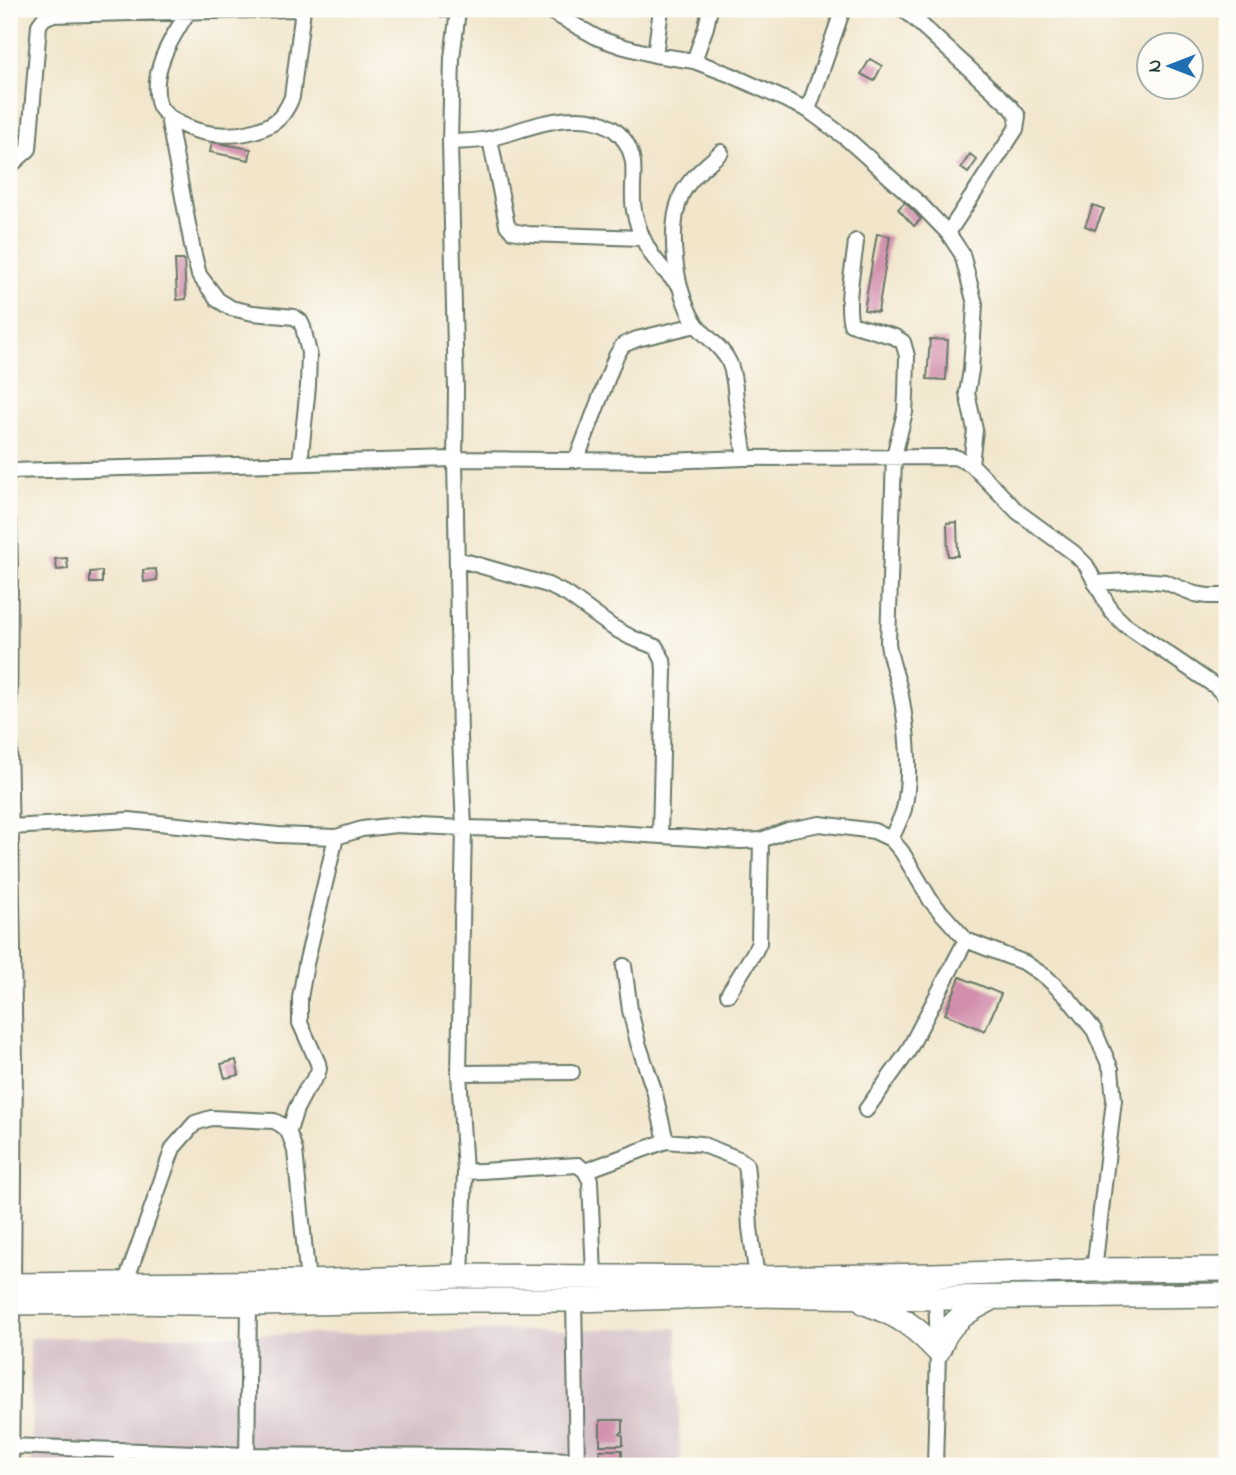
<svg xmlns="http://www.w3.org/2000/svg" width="1236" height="1475" viewBox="0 0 1236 1475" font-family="'Indie Flower',sans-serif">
	<rect width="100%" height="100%" fill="#fdfcf7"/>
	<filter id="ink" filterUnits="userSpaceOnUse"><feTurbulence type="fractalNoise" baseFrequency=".0143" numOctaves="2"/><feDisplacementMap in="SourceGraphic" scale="14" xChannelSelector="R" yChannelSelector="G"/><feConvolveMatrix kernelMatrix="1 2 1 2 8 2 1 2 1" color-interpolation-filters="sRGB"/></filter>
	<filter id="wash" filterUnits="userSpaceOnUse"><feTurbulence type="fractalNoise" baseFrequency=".00686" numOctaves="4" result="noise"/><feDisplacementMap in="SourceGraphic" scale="28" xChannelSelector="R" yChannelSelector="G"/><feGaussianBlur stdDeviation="1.57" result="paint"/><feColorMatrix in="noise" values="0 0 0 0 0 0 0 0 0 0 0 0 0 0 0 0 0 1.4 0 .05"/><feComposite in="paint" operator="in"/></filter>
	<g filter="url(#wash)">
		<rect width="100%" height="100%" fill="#f1e5ca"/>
		<path fill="#d2bdc5" d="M677,1328L680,1466H32L30,1338Z"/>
		<g id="blocks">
			<path fill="#d18eac" d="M870,59L882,66L874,81L861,74Z
				M212,142L251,149L249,160L210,152Z
				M970,154L977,160L968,173L961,168Z
				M905,202L921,219L914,226L898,209Z
				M1093,205L1104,209L1095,230L1085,226Z
				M877,234L890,236L878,312L864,310Z
				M175,260H184L186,299L177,300Z
				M930,339L948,340L946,380L927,379Z
				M957,522L958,556H948L947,523Z
				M67,558L68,569L57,570L55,559Z
				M156,569L157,580L144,582L143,570Z
				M102,571V583H90V572Z
				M960,977L1001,994L985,1031L945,1014Z
				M236,1060L239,1075L225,1078L221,1064Z
				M600,1420H623V1431L620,1434L623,1436V1445H600Z
				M600,1450H622V1466H600Z"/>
		</g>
	</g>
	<g filter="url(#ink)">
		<use href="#blocks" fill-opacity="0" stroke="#687868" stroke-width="2"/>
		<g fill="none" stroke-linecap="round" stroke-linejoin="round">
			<defs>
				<path id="street" d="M444,9L458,11
					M460,9L458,11L452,58L450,142L456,390L455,459L460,737L464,828L459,1073L465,1172L461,1276
					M546,9L598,38L621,46L655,55L694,61L731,75L808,110L846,138L920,204L948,233L962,254L975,304L971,370L967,393L975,430L971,464
					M904,9L1011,107L1018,116L1016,129L948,233
					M188,12C172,38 151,68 158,101C159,109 168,117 175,121C203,138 244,140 273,123C283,117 288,107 292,97L303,9
					M655,55L661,9
					M694,61L706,27L710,9
					M808,110L843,9
					M168,117L193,251L199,275L218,300L231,308L253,313L294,317L300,321L303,327L309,353L308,386L300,463
					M490,139L507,225L512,231L528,234L642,238
					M450,142C463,141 479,142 492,138C520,131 546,119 575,119C604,118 628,132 633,162C635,180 630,197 635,215C643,247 656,264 680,286
					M721,152C707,165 689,178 681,196C667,231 675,289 694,321C704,337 721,345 729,362C734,373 735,387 736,399C739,419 742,439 745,458
					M9,167L29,149L39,25L44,18L51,15L295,9
					M856,241C854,265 845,301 851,324L895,337L903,342L907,356L906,395L905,412L894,456L888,643C890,660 896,674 900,690C907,726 912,774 904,809C901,819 895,830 891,839
					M576,461L616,356L623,345L637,339L696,325
					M9,471L455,459L666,461L745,458L955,457L971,464L1018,512L1074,553L1086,565L1111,611L1124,624L1215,686L1227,697
					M9,524L10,571L9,737L15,1064L13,1285
					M457,559L548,585L568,595L612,627L632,638L656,647L663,660L664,670L660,836
					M1095,583L1142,580L1165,582L1195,594L1208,596H1227
					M11,827L129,820L278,835L336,837L362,829L396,825L464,828L584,831L741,841L761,840L788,830L820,824L874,831L891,839L902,852L931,901L966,940L1025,963L1046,977L1069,999L1094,1030L1111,1069L1114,1100L1094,1270
					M624,966L630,1010L638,1043L654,1090L666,1141
					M728,994L755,951L759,943L761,840
					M459,1073L572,1072
					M866,1110L907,1053L966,940
					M289,1131L296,1109L306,1090L317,1075L319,1069L318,1063L300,1023V998L306,964L336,837
					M585,1171L666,1141L701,1144L739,1159L746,1164L747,1173L750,1228L757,1278
					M465,1172L578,1165L585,1171L590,1180L594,1276
					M125,1284L173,1148L195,1123L211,1118L274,1121C290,1128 290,1136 295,1151L308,1282
					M574,1300L577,1466
					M11,1446L247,1455L465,1457L576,1460
					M11,1466L13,1303
					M122,1466V1450
					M247,1466L249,1303
					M935,1466L938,1351L936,1293"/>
				<path id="primary" d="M9,1285L308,1282L461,1276L757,1278L933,1275L1094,1270L1227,1269
					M9,1303L125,1302L260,1304L456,1300H574L758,1295L937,1298L1227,1295
					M865,1303C898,1315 914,1325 938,1351C941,1345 944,1336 948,1331C959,1315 977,1306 993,1298"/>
			</defs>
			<use href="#street" stroke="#687868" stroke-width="18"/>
			<use href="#primary" stroke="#687868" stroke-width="26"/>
			<use href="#street" stroke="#fff" stroke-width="14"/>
			<use href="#primary" stroke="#fff" stroke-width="23"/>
		</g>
	</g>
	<rect width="1236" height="1475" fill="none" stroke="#fdfcf7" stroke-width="35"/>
	<g transform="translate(1170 66) rotate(270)"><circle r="33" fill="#fdfcf7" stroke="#a4b0a9" stroke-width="2"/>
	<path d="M0-5L12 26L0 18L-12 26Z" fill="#1f6fb2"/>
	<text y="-10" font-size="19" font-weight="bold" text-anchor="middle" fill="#1f3d34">N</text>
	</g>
</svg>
